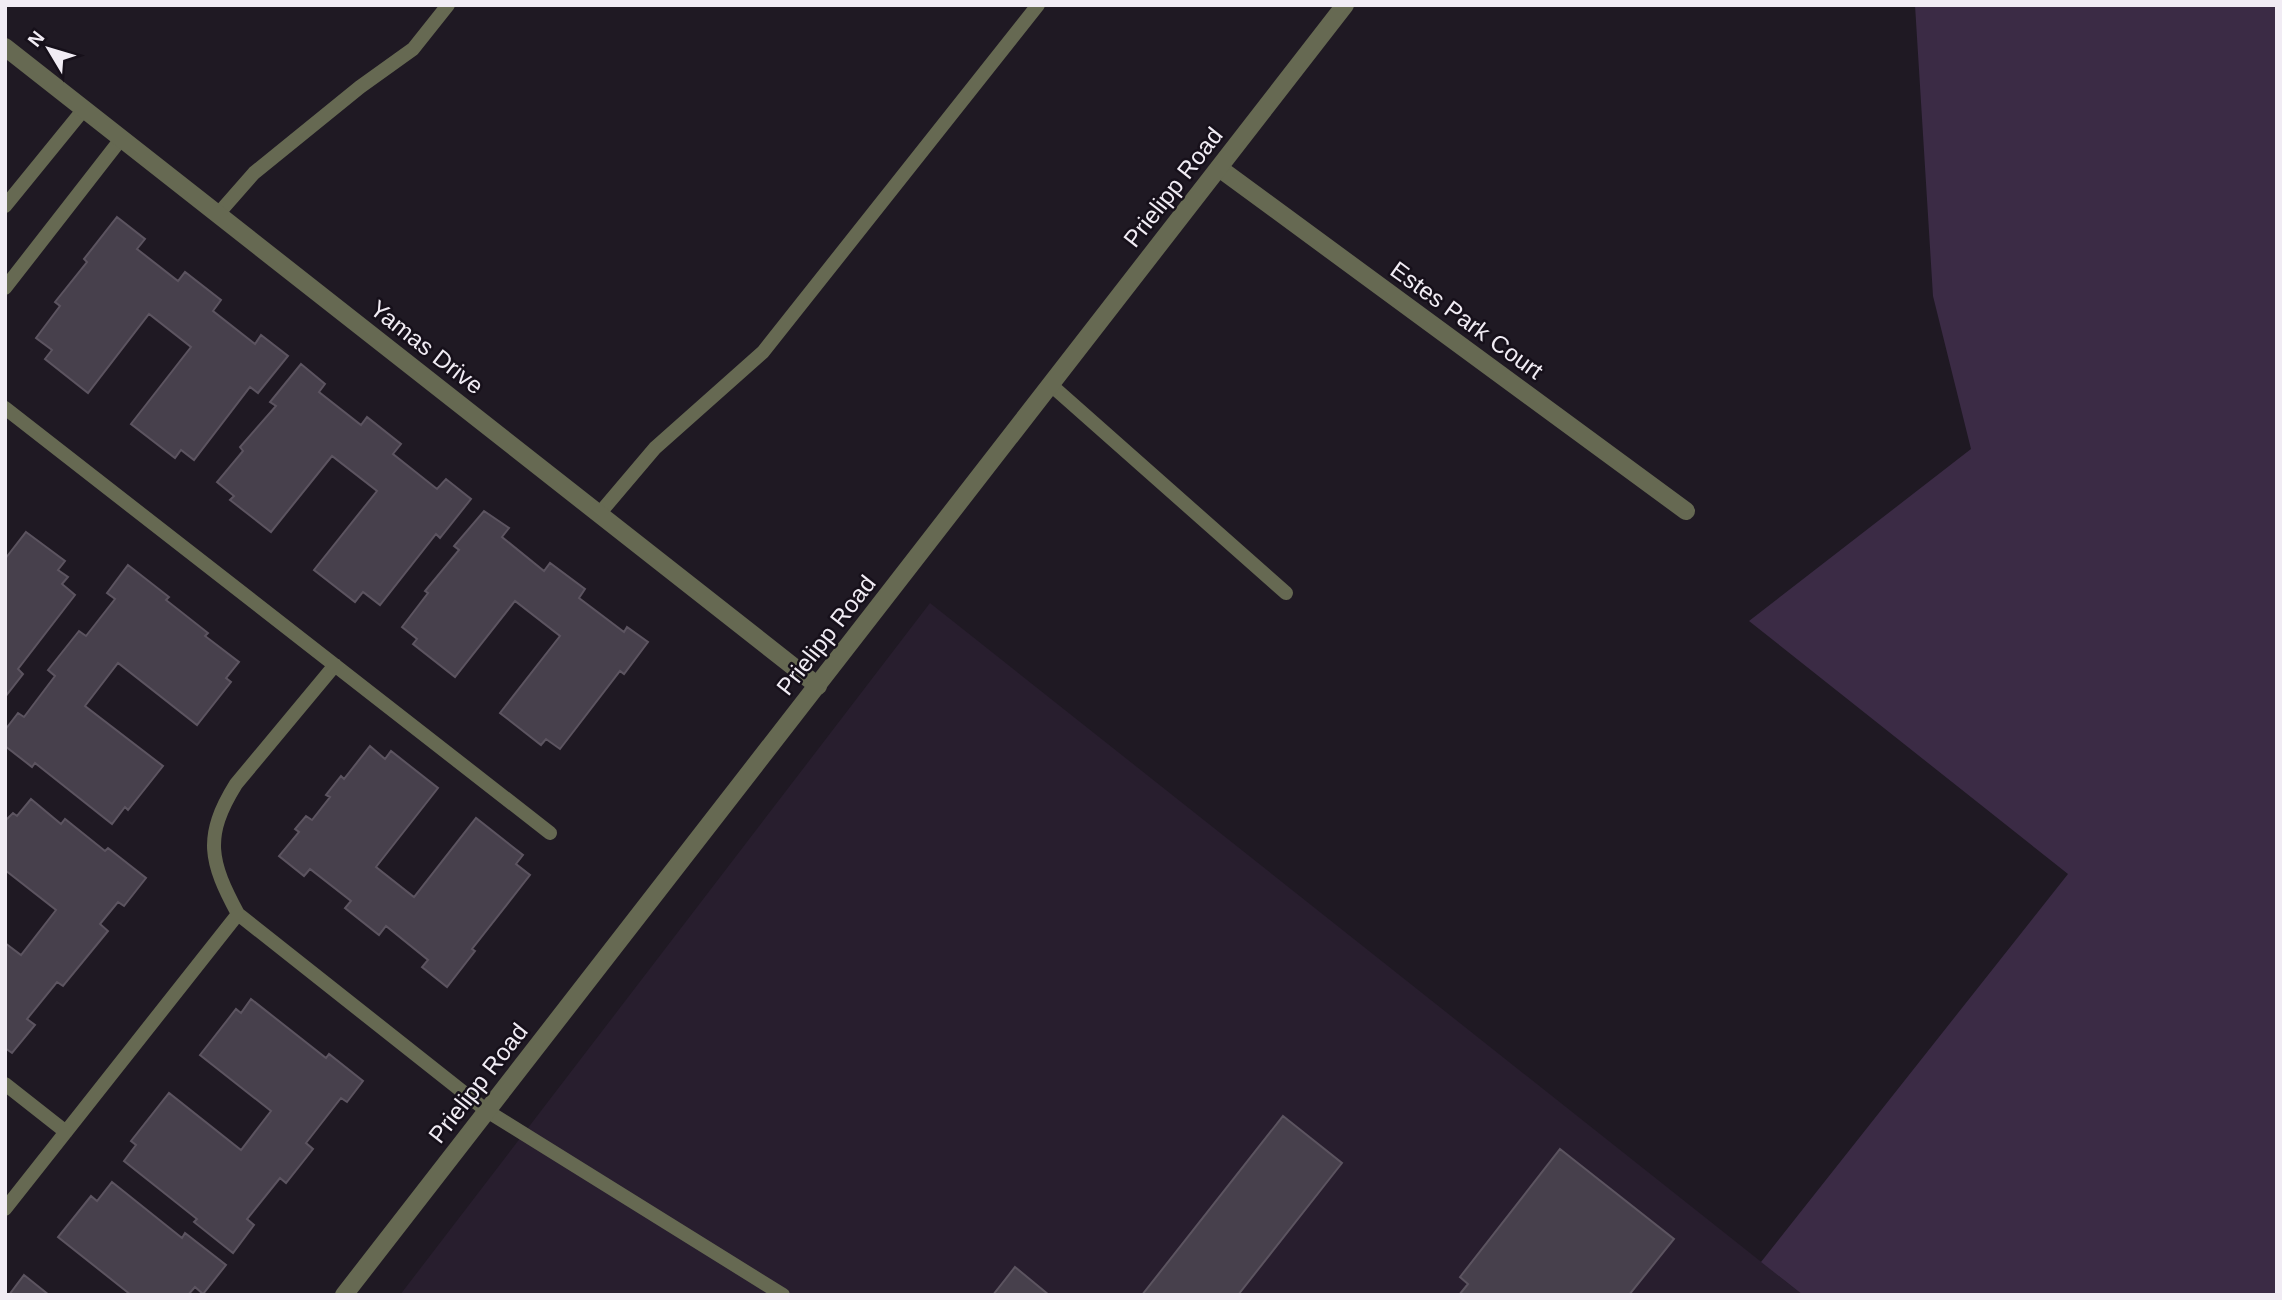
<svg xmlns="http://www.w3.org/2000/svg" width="2282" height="1300" viewBox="0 0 2282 1300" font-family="Helvetica,sans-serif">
	<rect width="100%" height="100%" fill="#1f1923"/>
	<path fill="#281e2e" d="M930,603L1803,1295H400Z"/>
	<path fill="#3b2b45" d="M1915,5H2277V1295H1803L1761,1262L2068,874L1749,621L1971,449L1933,296Z"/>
	<path fill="#47404c" stroke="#5c5460" stroke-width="2" d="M117,217L145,239L137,249L178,281L185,272L221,300L213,311L255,344L261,335L288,356L258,393L250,387L194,460L181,450L175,458L131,424L191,347L149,314L88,393L45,359L52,350L36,338L60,306L55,302L87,262L84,259Z
		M301,364L325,384L319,392L361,425L367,417L401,444L393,454L437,489L446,479L471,499L440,538L436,534L380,605L363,592L355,602L314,570L377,491L332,456L271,532L230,500L234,496L217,482L243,451L240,447L276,406L270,402Z
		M484,511L509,528L502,537L544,571L550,563L585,589L579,598L624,632L627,627L648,642L624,674L620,671L560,749L546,739L541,745L500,713L560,636L515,601L455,677L413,644L417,639L402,627L428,593L425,591L459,550L454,546Z
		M26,532L65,561L58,570L68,577L62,584L75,595L18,669L23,674L5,697V559Z
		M128,565L169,597L166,600L208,633L205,636L239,662L226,678L231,682L197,725L118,663L85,706L163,766L128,810L125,807L112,824L35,763L32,767L5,746V730L18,713L24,717L55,676L48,670L79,631L86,636L115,599L107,593Z
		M370,746L385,759L391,751L438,788L376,867L414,897L476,818L523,855L516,864L530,875L472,949L475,951L447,987L422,967L428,960L386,926L379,935L345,908L351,901L310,869L304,876L279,856L299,832L295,829L306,816L312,820L330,797L326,795L341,776L344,779Z
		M31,799L61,824L65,819L105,851L108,848L146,878L124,906L118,902L100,924L108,931L63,986L57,982L27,1019L35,1025L12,1053L5,1048V943L21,955L56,910L5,870V821L13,813L17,816Z
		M251,999L326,1058L329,1054L363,1081L347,1102L341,1098L306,1143L313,1149L286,1183L280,1178L247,1219L254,1225L233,1253L194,1222L197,1219L124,1161L136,1145L131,1141L169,1093L241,1150L271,1111L200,1055L236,1009L241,1013Z
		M1283,1116L1342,1163L1238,1295H1142Z
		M1560,1149L1674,1239L1629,1295H1459L1468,1284L1460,1277Z
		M112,1182L182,1238L185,1233L226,1265L203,1294L195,1287L188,1295H131L58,1237L91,1196L97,1201Z
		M1015,1267L1049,1295H993Z
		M24,1275L49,1295H9Z"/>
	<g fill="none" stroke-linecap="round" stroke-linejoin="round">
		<path stroke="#666952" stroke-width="14" d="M5,206L84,109
			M218,214L254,173L360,87L413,49L448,5
			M5,288L121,139
			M1051,385L1286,593
			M5,408L550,833
			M599,514L655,448L763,352L1038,5
			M335,665L236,784C203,837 210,862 238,914L487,1111L783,1295
			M5,1084L66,1132
			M5,1209L238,914"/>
		<path stroke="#666952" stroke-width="18" d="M5,47L818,686
			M1219,168L1686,511"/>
		<path stroke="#666952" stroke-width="18" d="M344,1295L1345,5"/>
	</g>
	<g text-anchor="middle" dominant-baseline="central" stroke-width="5" stroke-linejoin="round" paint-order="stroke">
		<g font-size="24" fill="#f1ecf4" stroke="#16101a">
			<text transform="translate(1173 187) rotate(-52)">Prielipp Road</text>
			<text transform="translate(1467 320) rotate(36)">Estes Park Court</text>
			<text transform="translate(427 347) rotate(38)">Yamas Drive</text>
			<text transform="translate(826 635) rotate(-52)">Prielipp Road</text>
			<text transform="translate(478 1083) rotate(-52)">Prielipp Road</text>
		</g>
	</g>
	<rect width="2282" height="1300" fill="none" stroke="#f1ecf4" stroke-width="14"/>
	<g transform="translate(49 49) rotate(308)" stroke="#16101a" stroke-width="5" paint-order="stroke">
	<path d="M0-5L12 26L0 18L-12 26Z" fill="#f1ecf4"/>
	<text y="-10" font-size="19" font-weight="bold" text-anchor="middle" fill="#f1ecf4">N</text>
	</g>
</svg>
